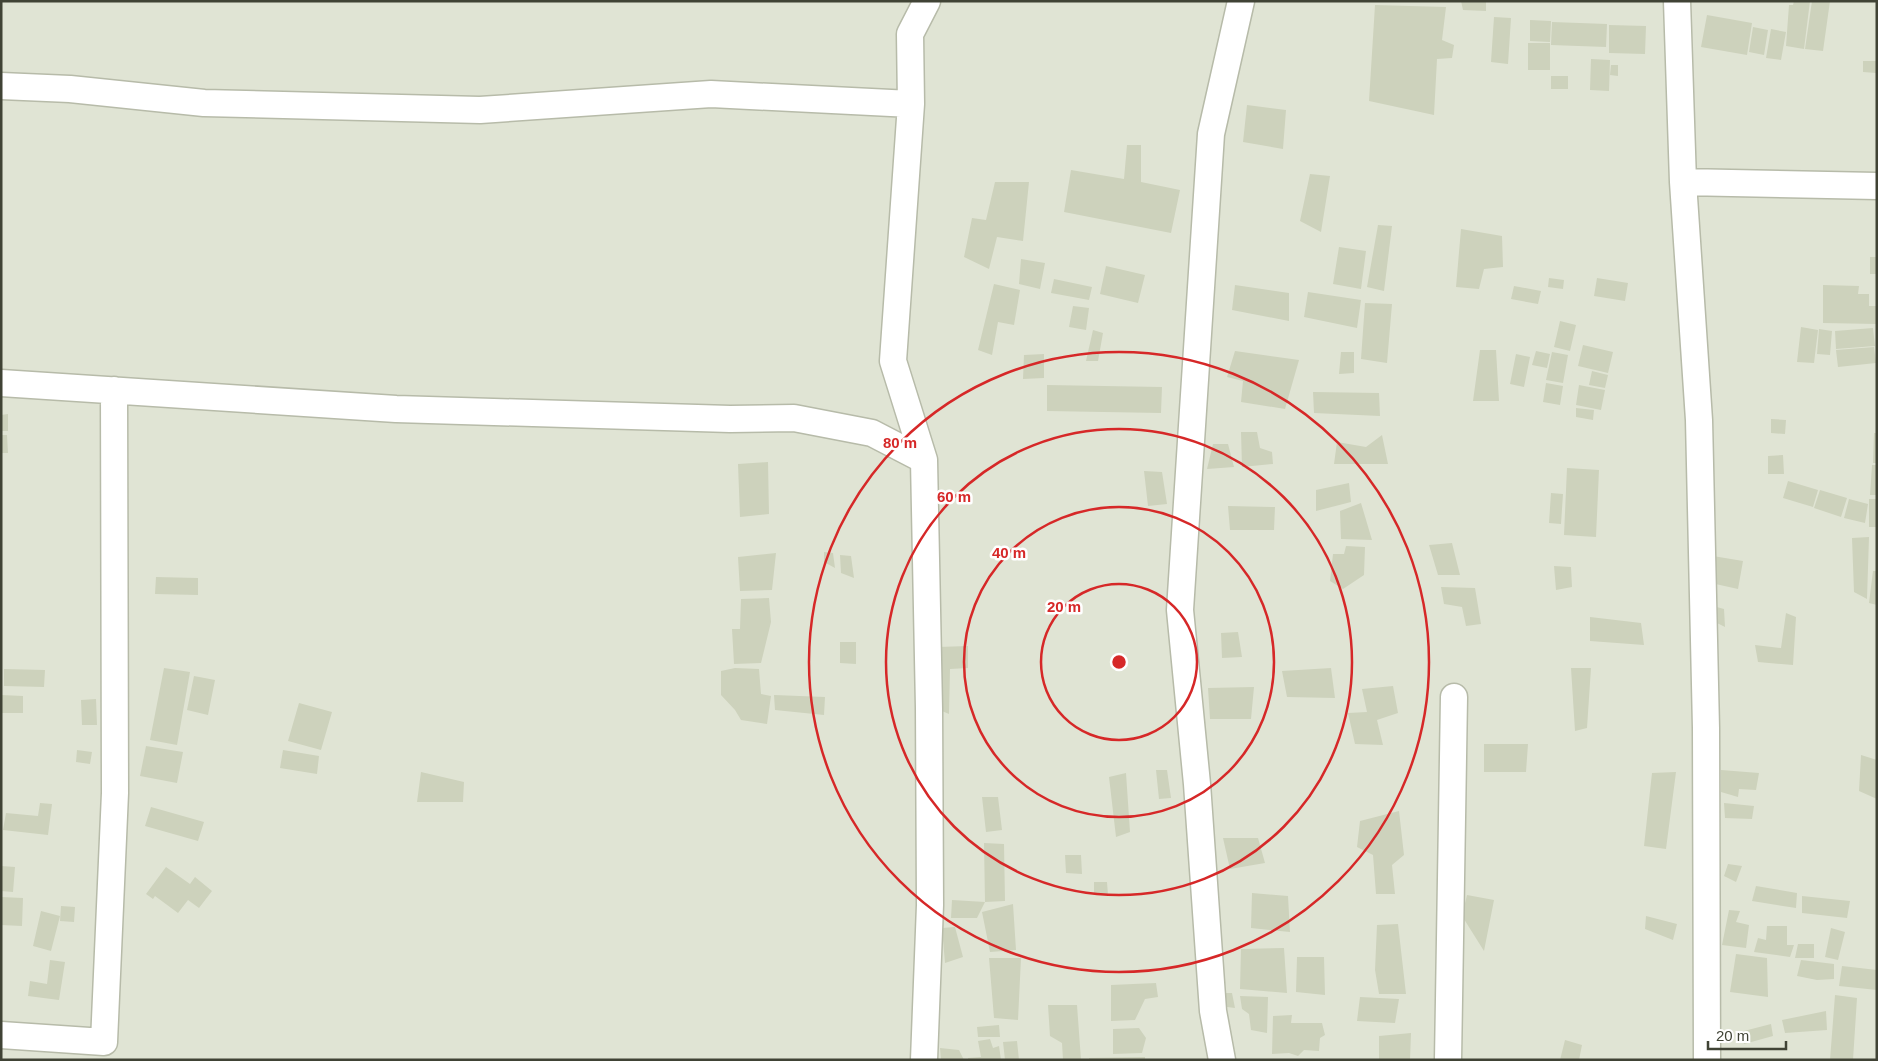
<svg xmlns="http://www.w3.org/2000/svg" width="1878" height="1061" viewBox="0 0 1878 1061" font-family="Arial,sans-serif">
	<rect width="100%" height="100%" fill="#eef1e5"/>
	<path fill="#e0e4d4" d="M1,1H1877V1060H1Z"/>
	<path fill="#cdd2bc" d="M1461,1H1486V11L1463,10Z
		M1794,1H1810L1804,49L1786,46L1789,5H1793Z
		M1812,1H1830L1823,51L1805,49Z
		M1375,5L1446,7L1442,40L1454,45L1452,58L1437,59L1434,115L1369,101Z
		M1707,15L1752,23L1747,55L1701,47Z
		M1494,17L1511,18L1508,64L1491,62Z
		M1530,20L1551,21L1550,42L1530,41Z
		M1552,22L1607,24L1606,47L1551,45Z
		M1609,25L1646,26L1645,54L1609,53Z
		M1753,27L1768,30L1764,55L1749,52Z
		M1771,29L1786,32L1781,60L1766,58Z
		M1528,43H1550V70H1528Z
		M1591,59L1610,60L1609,91L1590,90Z
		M1863,61H1877L1876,73L1863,72Z
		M1611,65H1618V76L1610,75Z
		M1551,76H1568V89H1551Z
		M1247,105L1286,110L1283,149L1243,142Z
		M1127,145H1141V182L1180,190L1171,233L1064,212L1071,170L1124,179Z
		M1310,174L1330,176L1321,232L1300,221Z
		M995,182H1029L1023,241L997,237L989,269L964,257L972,218L986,220Z
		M1378,225L1392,226L1384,291L1367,287Z
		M1461,229L1502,236L1503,267L1484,269L1479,289L1456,287Z
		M1339,247L1366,251L1361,289L1333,284Z
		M1870,257H1877V274H1870Z
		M1021,259L1045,263L1040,289L1019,284Z
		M1106,266L1145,275L1138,303L1100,294Z
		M1549,278L1564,280L1563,289L1548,287Z
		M1597,278L1628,283L1625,301L1594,296Z
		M1054,279L1092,287L1089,300L1051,293Z
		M994,284L1020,290L1014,325L998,322L992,355L978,350Z
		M1235,285L1289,293V321L1232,310Z
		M1823,285L1859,286L1858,294H1869V306H1877V324L1823,323Z
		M1514,286L1541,291L1538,304L1511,299Z
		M1308,292L1361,300L1357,328L1304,317Z
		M1365,303L1392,304L1387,363L1361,359Z
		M1073,306L1089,308L1086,330L1069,327Z
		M1560,321L1576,325L1570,351L1554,347Z
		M1801,327L1818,330L1814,363L1797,362Z
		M1873,328L1875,346L1836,349L1835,331Z
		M1819,329L1832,331L1830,355L1817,354Z
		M1093,330L1103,333L1098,361H1086Z
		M1583,345L1613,352L1608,373L1578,366Z
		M1874,347L1876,363L1838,367L1836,350Z
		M1480,350H1496L1499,401H1473Z
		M1235,351L1299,360L1285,409L1241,402L1243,381L1227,377Z
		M1536,351L1550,354L1547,368L1532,365Z
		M1341,352H1354V373L1339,374Z
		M1552,352L1568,355L1563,383L1546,380Z
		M1044,354V378L1023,379L1024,355Z
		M1516,354L1530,357L1524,387L1510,384Z
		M1592,371L1608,375L1605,388L1589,385Z
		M1546,383L1563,386L1560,405L1543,402Z
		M1047,385L1162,387L1161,413L1047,411Z
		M1579,385L1605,390L1601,410L1576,405Z
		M1313,392L1379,393L1380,416L1314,413Z
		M1576,408L1594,410L1593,420L1576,417Z
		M8,414V431H1V415Z
		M1771,419L1786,420L1785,434L1771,433Z
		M1241,432H1257L1260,448L1272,452L1273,464L1242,467Z
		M1874,433H1877V463H1873Z
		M1,435H7L8,453H1Z
		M1382,435L1388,464H1334L1337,442L1366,447Z
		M1213,444H1228L1234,467L1207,469Z
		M1783,455L1784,474H1768V456Z
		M768,462L769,514L740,517L738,464Z
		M1872,465H1877V495H1870Z
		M1567,468L1599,470L1596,537L1564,535Z
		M1144,471L1162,472L1167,504L1148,506Z
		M1788,481L1818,490L1813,507L1783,498Z
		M1349,483L1351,502L1316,511V490Z
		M1820,490L1847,498L1841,517L1814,508Z
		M1551,493L1563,494L1561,524L1549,523Z
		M1849,499L1868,504L1865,523L1844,518Z
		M1869,499H1877V527H1869Z
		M1361,503L1372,540L1341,539L1340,511Z
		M1228,506L1275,507L1274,530H1230Z
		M1869,537L1867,599L1854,592L1852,538Z
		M1452,543L1460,575H1438L1429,545Z
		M1346,546L1365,547L1364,575L1343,589L1330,581L1333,554H1344Z
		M824,552L833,553L835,568L824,562Z
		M776,553L772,590L740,591L738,557Z
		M840,555L851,556L854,578L841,573Z
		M1713,556L1743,561L1738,589L1711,583Z
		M1554,566L1571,567L1572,587L1556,590Z
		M1873,571H1877V605L1869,603Z
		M156,577L198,578V595L155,594Z
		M1441,587L1475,588L1481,624L1466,626L1462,607L1444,604Z
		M769,598L771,622L761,663L734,664L732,629H740L741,599Z
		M1713,606L1724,609L1725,627L1709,619Z
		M1786,613L1796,617L1793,665L1758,662L1755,645L1781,648Z
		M1590,617L1641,623L1644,645L1590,641Z
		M1238,632L1242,657L1222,658L1221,633Z
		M840,642H856V664L840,663Z
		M968,646V668L950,669L949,714L937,709L938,647Z
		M164,668L190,672L177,745L150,740Z
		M735,668L759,669L761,694L771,696L767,724L741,720L735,710L721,695V671Z
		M1331,668L1335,698L1287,697L1282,671Z
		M1571,668H1591L1587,728L1575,731Z
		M4,669L45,670L44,687L4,686Z
		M194,676L215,680L208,715L187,710Z
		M1393,686L1398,713L1377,720L1383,745L1355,744L1348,713L1367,712L1362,689Z
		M1254,687L1251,719H1210L1208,688Z
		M1,695L23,696V713H1Z
		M774,695L825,697L824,715L775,710Z
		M96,699L97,725H82L81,700Z
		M299,703L332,712L321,750L288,741Z
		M1484,744H1528L1526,772H1484Z
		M146,746L183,752L177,783L140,776Z
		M77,750L92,752L90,764L76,762Z
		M283,750L319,756L317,774L280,768Z
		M1861,755L1877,760V799L1859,791Z
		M1156,770H1167L1171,798L1159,799Z
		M1721,770L1759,773L1756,790L1739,789L1738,797L1721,792Z
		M421,772L464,782L463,802H417Z
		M1676,772L1666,849L1644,846L1652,773Z
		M1126,773L1130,832L1116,837L1109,777Z
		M982,797H998L1002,830L986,832Z
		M40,803L52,804L48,835L3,830L6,813L38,816Z
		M1724,803L1754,806L1752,819L1725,818Z
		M151,807L204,822L198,841L145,826Z
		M1399,811L1404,855L1392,865L1395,894H1376L1373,855L1357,847L1360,821Z
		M1223,838H1258L1265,863L1230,869Z
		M984,843L1004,844L1005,901L985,902Z
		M1065,855H1081L1082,874L1066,873Z
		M1728,864L1742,866L1736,882L1724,876Z
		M1,866L15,867L13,892L1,891Z
		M166,867L190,884L195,877L212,891L199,908L188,900L178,913L155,896L153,899L146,894Z
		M1094,882H1107L1108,895L1094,894Z
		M1756,886L1797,893L1796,908L1752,901Z
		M1252,893L1288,896L1290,932L1251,928Z
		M1467,895L1494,900L1484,951L1462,916Z
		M1802,896L1850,901L1847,918L1802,913Z
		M1,897L23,898L22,926L1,925Z
		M952,900L985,902L977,918H951Z
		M1013,904L1016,950L990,952L982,912Z
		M61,906L75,907L74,922L60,921Z
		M1729,910L1740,911L1736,922L1749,925L1746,948L1722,945Z
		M41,911L60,916L51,951L33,946Z
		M1646,916L1677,924L1673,940L1645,929Z
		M1398,924L1406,994H1379L1375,970L1377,925Z
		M1767,926H1787V945H1794L1790,957L1754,952L1758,938L1766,940Z
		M955,927L963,957L945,963L942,928Z
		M1831,928L1845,932L1838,960L1825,957Z
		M1798,944H1814V958H1795Z
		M1284,948L1287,993L1240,989L1241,949Z
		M1736,954L1767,958L1768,997L1730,992Z
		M1297,957H1324L1325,995L1296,992Z
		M989,958H1021L1018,1020L994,1018Z
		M50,960L65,962L59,1000L28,996L30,981L47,984Z
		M1801,960L1834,964V979L1817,980L1797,976Z
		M1842,966L1877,970V990L1839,986Z
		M1156,983L1158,997L1145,999L1135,1020L1111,1021V985Z
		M1220,993H1232L1235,1008L1220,1006Z
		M1835,995L1857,998L1853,1060H1830Z
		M1240,996L1268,997L1267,1033L1251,1030L1249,1014L1242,1009Z
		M1360,997L1399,999L1395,1023L1357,1021Z
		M1048,1005H1077L1081,1060H1063L1062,1043L1050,1036Z
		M1826,1011L1827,1030L1785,1033L1782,1020Z
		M1292,1015L1291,1023H1322L1325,1035L1320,1038L1319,1051L1304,1050L1298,1056L1289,1053L1272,1054L1273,1016Z
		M1771,1024L1773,1036L1744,1044L1740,1032Z
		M999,1025L1000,1037H978L977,1027Z
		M1139,1028L1146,1038L1142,1053L1113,1054V1029Z
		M1411,1033L1410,1060H1379V1036Z
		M990,1039L993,1048L999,1046L1001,1060H968V1058L981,1057L978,1041Z
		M1565,1040L1582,1045L1579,1060H1560Z
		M1017,1041L1019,1060H1005L1003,1042Z
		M940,1048L959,1050L964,1060H941Z
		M1145,1057V1060H1089V1058Z"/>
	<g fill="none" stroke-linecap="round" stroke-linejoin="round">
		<defs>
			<path id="minor" d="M1677,1L1683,182L1699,420L1706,728L1707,1060
				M1,86L70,89L204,103L480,110L711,94L911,104
				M1683,182L1877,186
				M1,383L396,409L730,419L794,418L872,433L924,460
				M1,1035L104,1042L115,793L114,390
				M924,1060L930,905L929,708L924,460L893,361L911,104L910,34L927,1
				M1222,1060L1213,1011L1197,784L1180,610L1211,134L1241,1
				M1448,1060L1454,697"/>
		</defs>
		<use href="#minor" stroke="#b7bba9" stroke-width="29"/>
		<use href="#minor" stroke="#fff" stroke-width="26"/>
	</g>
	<g fill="none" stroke="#d62828" stroke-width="2.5">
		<circle cx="1119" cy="662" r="78"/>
		<circle cx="1119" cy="662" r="155"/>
		<circle cx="1119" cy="662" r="233"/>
		<circle cx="1119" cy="662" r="310"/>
	</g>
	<circle cx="1119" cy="662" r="8" fill="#d62828" stroke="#fff" stroke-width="2.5"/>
	<g font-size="15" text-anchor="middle" font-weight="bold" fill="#d62828" stroke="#fff" stroke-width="5" stroke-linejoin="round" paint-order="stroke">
		<text x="900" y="448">80 m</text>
		<text x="954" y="502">60 m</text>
		<text x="1009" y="558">40 m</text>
		<text x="1064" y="612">20 m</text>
	</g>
	<rect width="1878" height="1061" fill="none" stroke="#404335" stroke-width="5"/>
	<path d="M1708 1041v8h78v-8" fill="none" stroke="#404335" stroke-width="2.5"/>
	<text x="1716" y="1041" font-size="15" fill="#404335" stroke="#ffffff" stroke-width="4" paint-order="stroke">20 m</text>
</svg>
